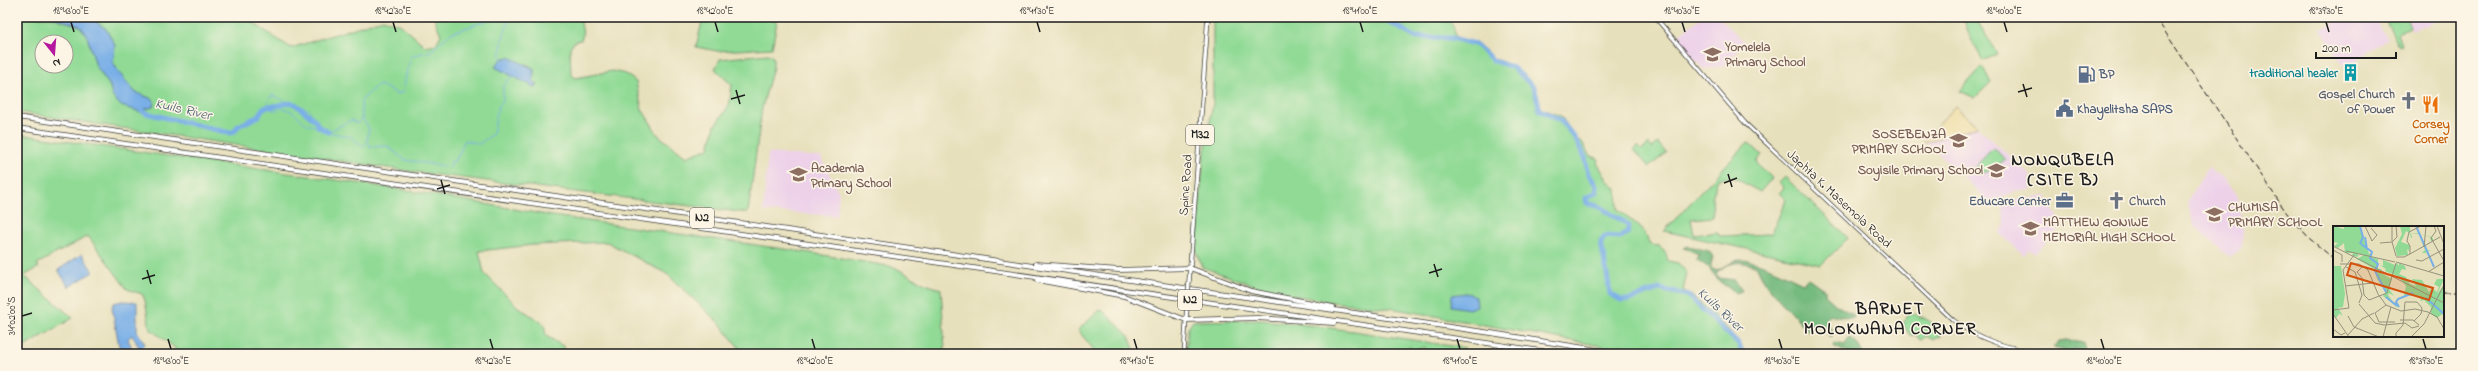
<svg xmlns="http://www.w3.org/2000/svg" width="2478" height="371" viewBox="0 0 2478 371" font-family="'Indie Flower',sans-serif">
	<rect width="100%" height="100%" fill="#fcf5e5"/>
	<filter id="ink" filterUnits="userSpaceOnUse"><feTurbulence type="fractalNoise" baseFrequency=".025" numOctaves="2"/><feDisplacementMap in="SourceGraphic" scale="8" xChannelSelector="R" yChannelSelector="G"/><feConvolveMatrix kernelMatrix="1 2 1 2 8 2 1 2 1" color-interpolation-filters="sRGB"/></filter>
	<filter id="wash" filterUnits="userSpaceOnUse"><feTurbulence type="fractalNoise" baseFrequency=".012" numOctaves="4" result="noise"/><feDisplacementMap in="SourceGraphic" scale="16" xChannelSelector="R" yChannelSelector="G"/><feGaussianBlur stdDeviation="0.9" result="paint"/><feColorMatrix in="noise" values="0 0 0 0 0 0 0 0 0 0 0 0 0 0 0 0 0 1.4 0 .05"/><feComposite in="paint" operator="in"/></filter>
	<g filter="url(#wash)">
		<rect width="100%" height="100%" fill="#e7e0bc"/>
		<path fill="#edd1e9" d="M1702,17H1718L1745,42L1724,66L1703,69L1678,40V35Z
			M2342,17H2373L2387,38L2346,69L2320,30Z
			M2406,17H2447L2412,31Z
			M1955,106L2030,175L2031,190L2013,192L1990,203L1962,176L1981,156L1961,175L1924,140Z
			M768,153L821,157L839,193L837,216L763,211Z
			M2208,167L2222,177L2237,197L2243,228L2242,246L2230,258L2194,225L2187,202Z
			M2047,196L2053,211L2063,225L2035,254L2029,249L2024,255L1999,233L2005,225L2002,205L2012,200Z"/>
		<path fill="#90da95" stroke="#567b58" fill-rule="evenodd" d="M17,17H52L80,26L87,36L96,66L110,86L112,96L117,101L145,111L144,109L153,107L154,103L152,99L135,92L120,74L113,63L115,45L106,29L95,21L79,17H244L291,48L383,19L401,25L425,46L436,44L441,35L434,17H580L583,34L581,40L575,41L570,47L571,75L576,78L612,71L626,74L636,82L642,109L658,135L686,157L709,148L715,125L729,106L732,85L715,69L720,59L768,54L773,57V67L762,108L748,213L414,172L17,112ZM42,42H66V66H42ZM527,64L534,69L533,81L538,85L534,87L510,73Z
			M703,17H765L777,22L772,48L717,51L696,47Z
			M1213,17H1447L1454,28L1455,36L1464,41L1476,42L1493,58L1513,66L1535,87L1541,109L1561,116L1576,139L1582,142L1589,155L1599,159L1597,163L1608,181L1617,190L1618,210C1626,215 1641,227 1645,233C1648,237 1647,241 1650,245L1660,246L1666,254L1668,261L1678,263L1687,273L1683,290C1697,298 1743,340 1745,354H1646L1396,309L1331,302L1270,291L1202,267L1196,251L1203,163L1213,104Z
			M1963,17H1975L1997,54L1983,61L1970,37Z
			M2384,17H2406L2410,28L2398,33L2402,45L2399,46Z
			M1982,67L1991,82L1975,98L1960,91Z
			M17,134L412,191L553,216L805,252L894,267L925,284L941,289L945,351L952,354H744L721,325L667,274L607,242L533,245L479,251L484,273L518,307L544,324L546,336L563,346L566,352L564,354H178L174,347L150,329L145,300L142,294L127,289L88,236L37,264L39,267L24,276L73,318L22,348L17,354Z
			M1748,142L1762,155L1756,162L1772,178L1760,192L1733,177L1718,179L1712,198L1713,217L1691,219L1694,235L1718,232L1719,236L1771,234L1786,200L1779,193L1784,188L1779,183L1785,177L1848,238L1821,265L1664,231Z
			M1658,143L1666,153L1649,167L1634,150L1638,146L1642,150L1649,144L1652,148Z
			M1993,148L2006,160L2000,164L2001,166L1983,172L1979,175L1975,167Z
			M1101,309L1129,336L1136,354H1097L1078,330Z
			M1908,312C1922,317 1937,321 1941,337L1939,336L1934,340L1926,336L1923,339L1918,338L1917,335H1910L1903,325Z
			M1261,320C1329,326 1397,338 1465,348L1462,353L1459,352L1453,354H1424L1425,347L1413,351L1410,347L1406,348L1402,354H1186L1188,328L1193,321Z"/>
		<path fill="#74ba7e" stroke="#486b4d" d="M1688,246L1709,251L1713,257L1710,267L1714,270C1722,271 1730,261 1739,260C1758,259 1786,276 1803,283L1808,278L1825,290V295L1836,305L1855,316L1853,318L1830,315L1826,319L1827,324L1835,332L1830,338L1826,331L1818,324L1808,331C1791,310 1767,292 1757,267C1741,260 1729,261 1716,273L1719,278L1735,280L1742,291L1736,293L1720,282L1708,267L1696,259L1699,254L1684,248Z
			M1849,337L1857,343L1863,354H1851L1833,346L1834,343L1845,345Z
			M2066,340L2083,343L2086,352L2079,353V350L2073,349L2072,353L2054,348L2059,341Z"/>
		<path fill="#eeda9e" stroke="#857b5d" d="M1955,106L1978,127L1925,142L1924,140Z"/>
		<path fill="#79afe7" stroke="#4a6682" d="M52,17H79L95,21L106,29L115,45L113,63L120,74L135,92L154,100L153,107L144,109L146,111L144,113L121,106L112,96L110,86L96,66L87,36L80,26Z
			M509,57L534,69L533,81L538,85L534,87L495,67L501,59Z
			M82,254L93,272L69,287L58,270Z
			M1466,293L1476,296L1477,306L1469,309L1451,306L1452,295Z
			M122,301L137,302V331L145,344L140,349L132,335L128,339L133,351H125L119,346L112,307L114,303Z"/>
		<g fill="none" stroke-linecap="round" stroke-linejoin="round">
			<path stroke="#79afe7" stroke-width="1" d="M501,59C500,45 504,29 512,17
				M295,104L309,110L315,120
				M274,105C280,109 285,108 291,111C303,117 300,126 318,126
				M268,106L272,110H279
				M266,107L272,95L289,103
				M362,118L361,101L374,88L381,85L397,94L403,92L407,70L412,56L431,51L451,33L489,20H510
				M328,132L351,137L361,145L370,147L387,146L405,160L450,167L451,162L456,160L465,140L479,144L493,134L498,106L503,101V86L513,75
				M328,132L352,120L357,124L362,118L369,128L367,142L372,147"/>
			<path stroke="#79afe7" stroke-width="5" d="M1381,17L1415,37L1452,38L1475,44L1494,61L1512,67L1534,87L1540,110L1561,121L1574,137L1585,157L1588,173L1596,185L1597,192L1586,198L1587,203L1600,207L1629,225L1628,233L1620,237L1605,236L1601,242C1604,260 1608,276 1610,294L1621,300H1629L1659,289L1687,295L1738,343L1743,354
				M140,109L146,113L230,133L235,131L238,126L259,116L263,108L289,103L295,104L315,120L318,126L328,132"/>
		</g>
	</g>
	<g filter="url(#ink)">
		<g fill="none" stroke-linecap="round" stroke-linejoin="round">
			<defs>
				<path id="secondary" d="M1655,17L1745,123L1953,320C1980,341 2007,347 2040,354
					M1184,354L1186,320"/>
				<path id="primary" d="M1189,282L1208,17
					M1186,320L1187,306"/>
				<path id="motorway" d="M17,117L1491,333L1623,354
					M17,128L1562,354
					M1036,264L1119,270L1190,268L1251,291L1333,307
					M1037,280L1124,296L1186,320L1257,318L1334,323"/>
			</defs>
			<use href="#secondary" stroke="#3a3934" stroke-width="4.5"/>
			<use href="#primary" stroke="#3a3934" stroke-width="5"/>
			<use href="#motorway" stroke="#3a3934" stroke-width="5.5"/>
			<use href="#secondary" stroke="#fff" stroke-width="3"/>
			<use href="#primary" stroke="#fff" stroke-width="3.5"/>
			<use href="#motorway" stroke="#fff" stroke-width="4"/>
			<path stroke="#1c1c1c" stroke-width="1" stroke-dasharray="6 3" stroke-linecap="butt" d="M2155,17L2286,212L2310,239L2334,259
				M2443,293H2461"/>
			<defs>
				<path id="primary-bridge" d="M1187,306L1189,282"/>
			</defs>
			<use href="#primary-bridge" stroke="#3a3934" stroke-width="5" stroke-linecap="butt"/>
			<use href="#primary-bridge" stroke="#fff" stroke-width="3.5"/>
		</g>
	</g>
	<path fill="none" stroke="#1c1c1c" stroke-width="1.5" d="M71,22L74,32M393,22L396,32M715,22L718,32M1037,22L1040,32M1360,22L1363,32M1682,22L1685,32M2004,22L2007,32M2326,22L2329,32M2023,84L2027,97M736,90L740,104M2018,92L2032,88M731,99L745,95M1728,174L1732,187M441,180L445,194M1724,183L1737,178M437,189L450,185M1434,264L1438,277M147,270L151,284M1429,273L1442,269M142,279L155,275M22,316L32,313M168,339L171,349M490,339L493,349M812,339L815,349M1134,339L1137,349M1457,339L1460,349M1779,339L1782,349M2101,339L2104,349M2423,339L2426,349"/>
	<defs>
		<symbol id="school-bare" viewBox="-9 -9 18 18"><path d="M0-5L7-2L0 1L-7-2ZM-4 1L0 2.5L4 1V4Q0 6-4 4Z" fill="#8d6e63" stroke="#fcf5e5" stroke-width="2.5" paint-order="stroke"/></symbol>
		<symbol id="building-bare" viewBox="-9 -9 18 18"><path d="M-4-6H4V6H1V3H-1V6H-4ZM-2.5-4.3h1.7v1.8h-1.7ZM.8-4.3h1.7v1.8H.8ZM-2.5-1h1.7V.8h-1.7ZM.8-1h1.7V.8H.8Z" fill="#0f9aa8" stroke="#fcf5e5" stroke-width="2.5" paint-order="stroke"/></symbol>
		<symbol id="fuel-bare" viewBox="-9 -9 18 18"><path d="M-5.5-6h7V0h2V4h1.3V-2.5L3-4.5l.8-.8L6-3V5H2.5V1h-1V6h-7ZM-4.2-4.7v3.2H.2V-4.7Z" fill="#5c6f8a" stroke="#fcf5e5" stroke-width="2.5" paint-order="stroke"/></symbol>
		<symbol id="church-bare" viewBox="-9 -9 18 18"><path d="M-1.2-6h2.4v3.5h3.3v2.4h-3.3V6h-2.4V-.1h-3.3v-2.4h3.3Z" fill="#6b7280" stroke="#fcf5e5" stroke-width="2.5" paint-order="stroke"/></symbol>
		<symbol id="restaurant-bare" viewBox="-9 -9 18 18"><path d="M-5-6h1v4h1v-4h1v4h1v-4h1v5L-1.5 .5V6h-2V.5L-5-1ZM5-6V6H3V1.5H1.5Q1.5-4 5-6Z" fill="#e8710a" stroke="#fcf5e5" stroke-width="2.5" paint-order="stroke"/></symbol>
		<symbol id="civic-bare" viewBox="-9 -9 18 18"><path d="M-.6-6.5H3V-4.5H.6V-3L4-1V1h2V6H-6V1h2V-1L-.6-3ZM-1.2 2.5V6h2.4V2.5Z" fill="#5c6f8a" stroke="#fcf5e5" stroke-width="2.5" paint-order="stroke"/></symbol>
		<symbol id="office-bare" viewBox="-9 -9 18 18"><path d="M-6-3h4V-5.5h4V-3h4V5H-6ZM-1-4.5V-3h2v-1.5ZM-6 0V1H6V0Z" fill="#5c6f8a" stroke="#fcf5e5" stroke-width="2.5" paint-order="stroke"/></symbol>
	</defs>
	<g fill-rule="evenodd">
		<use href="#school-bare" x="1700" y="42" width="25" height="25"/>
		<use href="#building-bare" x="2338" y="60" width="25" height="25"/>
		<use href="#fuel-bare" x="2074" y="62" width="25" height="25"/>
		<use href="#church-bare" x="2396" y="88" width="25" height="25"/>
		<use href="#restaurant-bare" x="2418" y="92" width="25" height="25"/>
		<use href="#civic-bare" x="2052" y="96" width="25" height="25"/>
		<use href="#school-bare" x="1946" y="128" width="25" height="25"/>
		<use href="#school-bare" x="1984" y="158" width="25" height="25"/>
		<use href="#school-bare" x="786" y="162" width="25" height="25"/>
		<use href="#office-bare" x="2052" y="188" width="25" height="25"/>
		<use href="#church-bare" x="2104" y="188" width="25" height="25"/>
		<use href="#school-bare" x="2202" y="202" width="25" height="25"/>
		<use href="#school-bare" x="2018" y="216" width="25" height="25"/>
	</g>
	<g text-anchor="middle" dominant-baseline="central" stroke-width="3" stroke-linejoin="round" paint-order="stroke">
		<g fill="#fcf5e5" stroke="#5f5d58" stroke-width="1">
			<rect x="1186" y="125" width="28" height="20" rx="3"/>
			<rect x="690" y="208" width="24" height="20" rx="3"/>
			<rect x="1178" y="290" width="24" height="20" rx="3"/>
		</g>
		<g font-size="12" font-weight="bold" fill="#1c1c1c">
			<text x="1200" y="135">M32</text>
			<text x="702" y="218">N2</text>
			<text x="1190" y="300">N2</text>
		</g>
		<g font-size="13" font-weight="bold" fill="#785e54" stroke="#fcf5e5" text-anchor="start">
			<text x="1725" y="47">Yomelela<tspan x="1725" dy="15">Primary School</tspan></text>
			<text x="1946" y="134" text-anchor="end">SOSEBENZA<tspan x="1946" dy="15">PRIMARY SCHOOL</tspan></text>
			<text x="811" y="168">Academia<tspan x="811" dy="15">Primary School</tspan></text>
			<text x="1983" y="170" text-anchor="end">Soyisile Primary School</text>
			<text x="2228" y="207">CHUMISA<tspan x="2228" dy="15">PRIMARY SCHOOL</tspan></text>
			<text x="2043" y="222">MATTHEW GONIWE<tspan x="2043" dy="15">MEMORIAL HIGH SCHOOL</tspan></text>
		</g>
		<g font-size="13" font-weight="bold" fill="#0d838f" stroke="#fcf5e5" text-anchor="end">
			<text x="2338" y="73">traditional healer</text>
		</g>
		<g font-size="13" font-weight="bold" fill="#4e5e75" stroke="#fcf5e5" text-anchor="start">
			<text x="2099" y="74">BP</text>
			<text x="2077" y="109">Khayelitsha SAPS</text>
			<text x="2051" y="201" text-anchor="end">Educare Center</text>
		</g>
		<g font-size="13" font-weight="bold" fill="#5b616d" stroke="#fcf5e5" text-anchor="end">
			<text x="2395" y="94">Gospel Church<tspan x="2395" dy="15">of Power</tspan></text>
			<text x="2129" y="201" text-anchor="start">Church</text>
		</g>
		<g font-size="13" font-weight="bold" fill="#c56008" stroke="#fcf5e5">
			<text x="2431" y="124">Corsey<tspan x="2431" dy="15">Corner</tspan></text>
		</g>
		<g font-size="13" fill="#1c1c1c" stroke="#fcf5e5">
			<text transform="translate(1186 185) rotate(-86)">Spine Road</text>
			<text transform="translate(1839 199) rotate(43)">Japhta K. Masemola Road</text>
		</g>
		<g font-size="14" font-style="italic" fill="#41576d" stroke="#fcf5e5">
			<text transform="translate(183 110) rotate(13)">Kuils River</text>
			<text transform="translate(1720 310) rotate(43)">Kuils River</text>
		</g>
		<g font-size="17" font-weight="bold" letter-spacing="1" fill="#1c1c1c" stroke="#fcf5e5">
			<text x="2063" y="160">NONQUBELA<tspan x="2063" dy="20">(SITE B)</tspan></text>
			<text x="1890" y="309">BARNET<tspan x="1890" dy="20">MOLOKWANA CORNER</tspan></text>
		</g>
	</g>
	<g transform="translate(2333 226)">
		<rect width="111" height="111" fill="#e7e0bc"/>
		<path d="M0,0L11,3V0H27L36,28L38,27V31L45,33V43H49L45,45L24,33L31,29L24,28L26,30L23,31L19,29L20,27H12L11,17L5,22L1,20L5,17L0,16ZM67,0H77V7H86L83,0L87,8L99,11L101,15H98L97,11L87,8L93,25L99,24L93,26L96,31L93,27H89L92,24L86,8L78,7L79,12H78L77,7L73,5L68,16L77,19L76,25L74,23L75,29L64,30L62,22L69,8ZM50,34L62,39L64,37L66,40V37L72,40L73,44L69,43L66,48L73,51L77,58L83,60L79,53L89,54L96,66L99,62L104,66L106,61L101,58L104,53H111L104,68L111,59V87L104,92L98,88V81L91,74L88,75L87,70L71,69L73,60L65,50L52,45L53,43L47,39L50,40ZM0,40H8L12,68L10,81L5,82L9,88L8,90L7,87L3,92L0,87ZM42,44L59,53L56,63L61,70L56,67L55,69L60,76L63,77V74L70,70L63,76L66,82L50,70L53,65L44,53Z" fill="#90da95"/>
		<path fill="none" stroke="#79afe7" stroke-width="2" d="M83,0L101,41M32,11L34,23M27,18L30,11L27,0M28,18L39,26L37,32L45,38L42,45L53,66M53,71L64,80M93,72L111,88M66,81L63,76L65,73L80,67"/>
		<path fill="none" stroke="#96927c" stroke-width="1" d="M32,0L39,15L44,9L38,2M101,0L103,5L98,12L111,35M104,0L111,18M59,15V0M59,16L64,11L63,0M59,16L63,30M47,17L59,16M0,20L111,77M91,21L93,0M0,24L9,29V36M13,25L62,36M77,28V20L74,15L76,6L88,0M77,28L107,11M63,31H71L77,28M83,34L89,35L111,23M63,36L111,50M7,38H26L35,44L45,68L53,79L68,85L82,83L95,86L104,91L111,103M13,41L22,46L29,69L26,77M29,41L24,46L29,52L31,69L36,74M95,46L111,36M12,60L40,57M36,74L54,67L63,37M26,78L42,97L51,99L72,97L79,102L86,100M16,82L10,44L21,29M0,84L16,82M42,87L46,96H62M42,87L53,79M0,88L16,111M15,90L21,101L46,111M67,94H80L86,99M0,103L8,109L12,107M15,109L29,93L41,87M50,111L58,81M63,111V107L70,99L72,76H84L89,82L88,88L81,95M78,111L91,98L111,59"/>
		<path fill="#d4530e" fill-opacity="0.15" stroke="#d4530e" stroke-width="2" d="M18,37L100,62L96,74L14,49Z"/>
		<rect width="111" height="111" fill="none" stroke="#1c1c1c" stroke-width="2"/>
	</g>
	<rect width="2478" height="371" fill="none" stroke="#fcf5e5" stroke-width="44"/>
	<g transform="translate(54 54) rotate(163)"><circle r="19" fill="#fcf5e5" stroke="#a29e95"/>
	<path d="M0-3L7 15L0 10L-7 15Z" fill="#b5179e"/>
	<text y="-6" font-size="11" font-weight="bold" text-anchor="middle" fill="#1c1c1c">N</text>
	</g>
	<path d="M2316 52v6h80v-6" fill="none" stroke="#1c1c1c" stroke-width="2"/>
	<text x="2322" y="52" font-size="12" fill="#1c1c1c" stroke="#fcf5e5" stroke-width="3" paint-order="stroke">200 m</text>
	<rect x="22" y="22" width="2434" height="327" fill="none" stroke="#1c1c1c" stroke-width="1.5"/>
	<g font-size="10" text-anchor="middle" fill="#1c1c1c">
		<text x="71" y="14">18°43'00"E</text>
		<text x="393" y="14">18°42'30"E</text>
		<text x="715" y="14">18°42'00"E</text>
		<text x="1037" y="14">18°41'30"E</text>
		<text x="1360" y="14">18°41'00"E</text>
		<text x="1682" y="14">18°40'30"E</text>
		<text x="2004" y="14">18°40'00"E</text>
		<text x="2326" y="14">18°39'30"E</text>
		<text transform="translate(11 316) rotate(-90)" y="4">34°02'00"S</text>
		<text x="171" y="364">18°43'00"E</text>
		<text x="493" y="364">18°42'30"E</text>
		<text x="815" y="364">18°42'00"E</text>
		<text x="1137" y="364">18°41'30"E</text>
		<text x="1460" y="364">18°41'00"E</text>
		<text x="1782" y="364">18°40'30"E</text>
		<text x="2104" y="364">18°40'00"E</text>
		<text x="2426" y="364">18°39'30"E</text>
	</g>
</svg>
